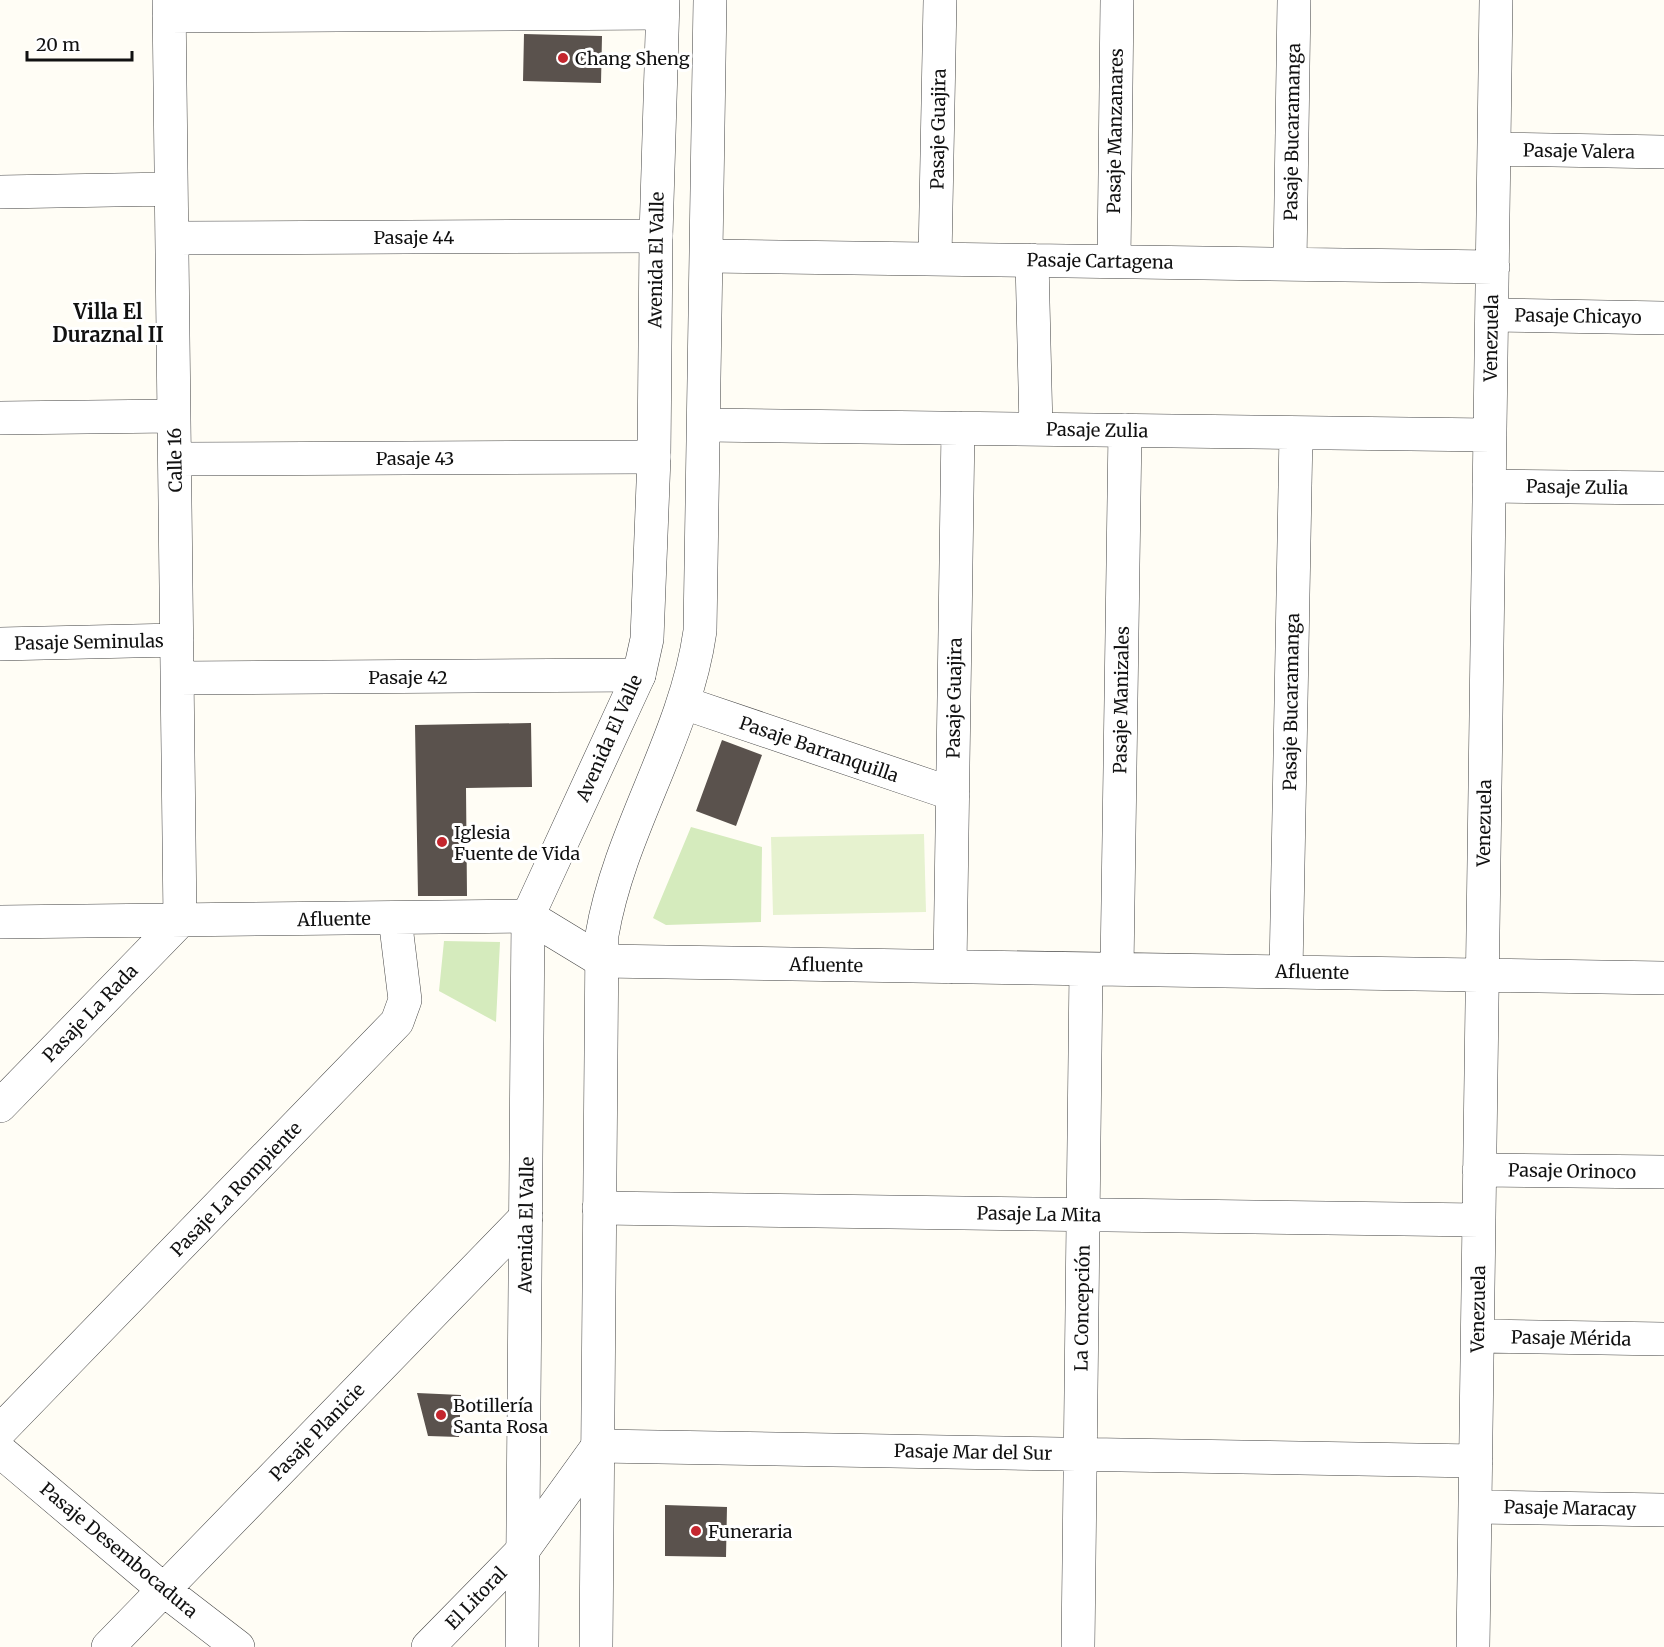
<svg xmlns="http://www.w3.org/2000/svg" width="1664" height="1647" viewBox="0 0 1664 1647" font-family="Merriweather,serif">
	<rect width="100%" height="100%" fill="#fffdf5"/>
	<path fill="#d5ebbd" d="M691,827L762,847L761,922L666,925L653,918Z
		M444,941L500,942L496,1022L439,991Z"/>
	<path fill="#e6f2cf" d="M924,834L926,912L773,915L771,837Z"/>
	<path fill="#5a524d" d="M524,34L602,36L601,83L523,81Z
		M531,723L532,787L466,788L467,896H418L415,725Z
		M722,740L762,755L736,826L696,811Z
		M417,1393L461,1395L459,1437L428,1436Z
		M665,1505L727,1507L726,1557L665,1556Z"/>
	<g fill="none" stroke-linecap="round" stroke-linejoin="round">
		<defs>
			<path id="minor" d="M169,16L662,13
				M1494,149L1664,152
				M0,192L171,189
				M172,238L656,236
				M707,256L1493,267
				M935,259L940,0
				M1032,260L1036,429
				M1114,261L1117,0
				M1290,264L1294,0
				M1492,315L1664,318
				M0,418L174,416
				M705,425L1490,435
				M175,459L654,457
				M1489,486L1664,488
				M0,644L177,640
				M178,678L639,675
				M684,703L953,794
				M0,922L528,916L602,961L1664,978
				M950,967L958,428
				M1117,969L1125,430
				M1286,972L1296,433
				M0,1106L180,921L169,0
				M1479,1170L1664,1172
				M599,1208L1479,1220
				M1478,1336L1664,1339
				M0,1431L397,1022L405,1000L395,918
				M0,1451L164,1590L238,1647
				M1475,1507L1664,1510
				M108,1647L526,1217
				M428,1647L523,1550L598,1446L1476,1461
				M1078,1647L1086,969
				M1473,1647L1496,0"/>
			<path id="tertiary" d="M522,1647L528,916L639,675L647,639L654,457L656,236L663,0
				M596,1647L602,935C620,829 685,738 700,631L710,0"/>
		</defs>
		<use href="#minor" stroke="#444" stroke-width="34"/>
		<use href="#tertiary" stroke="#444" stroke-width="34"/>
		<use href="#minor" stroke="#fff" stroke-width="33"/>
		<use href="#tertiary" stroke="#fff" stroke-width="33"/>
	</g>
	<g fill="#c4262e" stroke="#fff" stroke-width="2">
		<circle cx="563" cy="58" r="6"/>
		<circle cx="442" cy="842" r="6"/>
		<circle cx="441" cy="1415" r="6"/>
		<circle cx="696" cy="1531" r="6"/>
	</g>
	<g text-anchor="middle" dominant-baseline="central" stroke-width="6" stroke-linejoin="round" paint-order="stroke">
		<g font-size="18" fill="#111" stroke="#fff" text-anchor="start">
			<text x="575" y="58">Chang Sheng</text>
			<text x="454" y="832">Iglesia<tspan x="454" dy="21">Fuente de Vida</tspan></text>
			<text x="453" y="1405">Botillería<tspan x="453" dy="21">Santa Rosa</tspan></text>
			<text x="708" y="1531">Funeraria</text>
		</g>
		<g font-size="18" fill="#111" stroke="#fff">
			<text transform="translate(938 129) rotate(-89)">Pasaje Guajira</text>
			<text transform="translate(1115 131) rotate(-89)">Pasaje Manzanares</text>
			<text transform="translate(1292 132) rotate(-89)">Pasaje Bucaramanga</text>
			<text transform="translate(1579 151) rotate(1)">Pasaje Valera</text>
			<text x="414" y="237">Pasaje 44</text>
			<text transform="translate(656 260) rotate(-89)">Avenida El Valle</text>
			<text transform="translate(1100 261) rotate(1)">Pasaje Cartagena</text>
			<text transform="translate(1578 316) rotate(1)">Pasaje Chicayo</text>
			<text transform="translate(1491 338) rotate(-89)">Venezuela</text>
			<text transform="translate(1097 430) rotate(1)">Pasaje Zulia</text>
			<text x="415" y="458">Pasaje 43</text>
			<text transform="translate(175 460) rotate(-91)">Calle 16</text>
			<text transform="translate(1577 487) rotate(1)">Pasaje Zulia</text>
			<text transform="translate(89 642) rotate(-1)">Pasaje Seminulas</text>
			<text x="408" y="677">Pasaje 42</text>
			<text transform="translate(954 698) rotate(-89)">Pasaje Guajira</text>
			<text transform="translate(1121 700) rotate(-89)">Pasaje Manizales</text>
			<text transform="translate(1291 702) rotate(-89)">Pasaje Bucaramanga</text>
			<text transform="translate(609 738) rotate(-66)">Avenida El Valle</text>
			<text transform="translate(819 749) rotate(19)">Pasaje Barranquilla</text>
			<text transform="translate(1484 823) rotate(-89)">Venezuela</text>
			<text transform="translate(334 919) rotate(-1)">Afluente</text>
			<text transform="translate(826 965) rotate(1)">Afluente</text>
			<text transform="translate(1312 972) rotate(1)">Afluente</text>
			<text transform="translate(90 1013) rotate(-46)">Pasaje La Rada</text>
			<text transform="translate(1572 1171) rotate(1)">Pasaje Orinoco</text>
			<text transform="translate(236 1189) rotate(-46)">Pasaje La Rompiente</text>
			<text transform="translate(1039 1214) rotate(1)">Pasaje La Mita</text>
			<text transform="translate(526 1225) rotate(-89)">Avenida El Valle</text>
			<text transform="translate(1082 1308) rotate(-89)">La Concepción</text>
			<text transform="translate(1478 1309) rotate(-89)">Venezuela</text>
			<text transform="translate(1571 1338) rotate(1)">Pasaje Mérida</text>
			<text transform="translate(317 1432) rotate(-46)">Pasaje Planicie</text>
			<text transform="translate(973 1452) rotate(1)">Pasaje Mar del Sur</text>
			<text transform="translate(1570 1508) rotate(1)">Pasaje Maracay</text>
			<text transform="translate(119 1550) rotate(40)">Pasaje Desembocadura</text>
			<text transform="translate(476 1598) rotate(-46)">El Litoral</text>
		</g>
		<g font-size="20" font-weight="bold" fill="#111" stroke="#fff">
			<text x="108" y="311">Villa El<tspan x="108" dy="23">Duraznal II</tspan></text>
		</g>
	</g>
	<path d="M27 51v9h105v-9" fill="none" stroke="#111111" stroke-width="3"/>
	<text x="36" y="51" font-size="18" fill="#111111" stroke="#ffffff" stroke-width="4.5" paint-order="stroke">20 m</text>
</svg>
